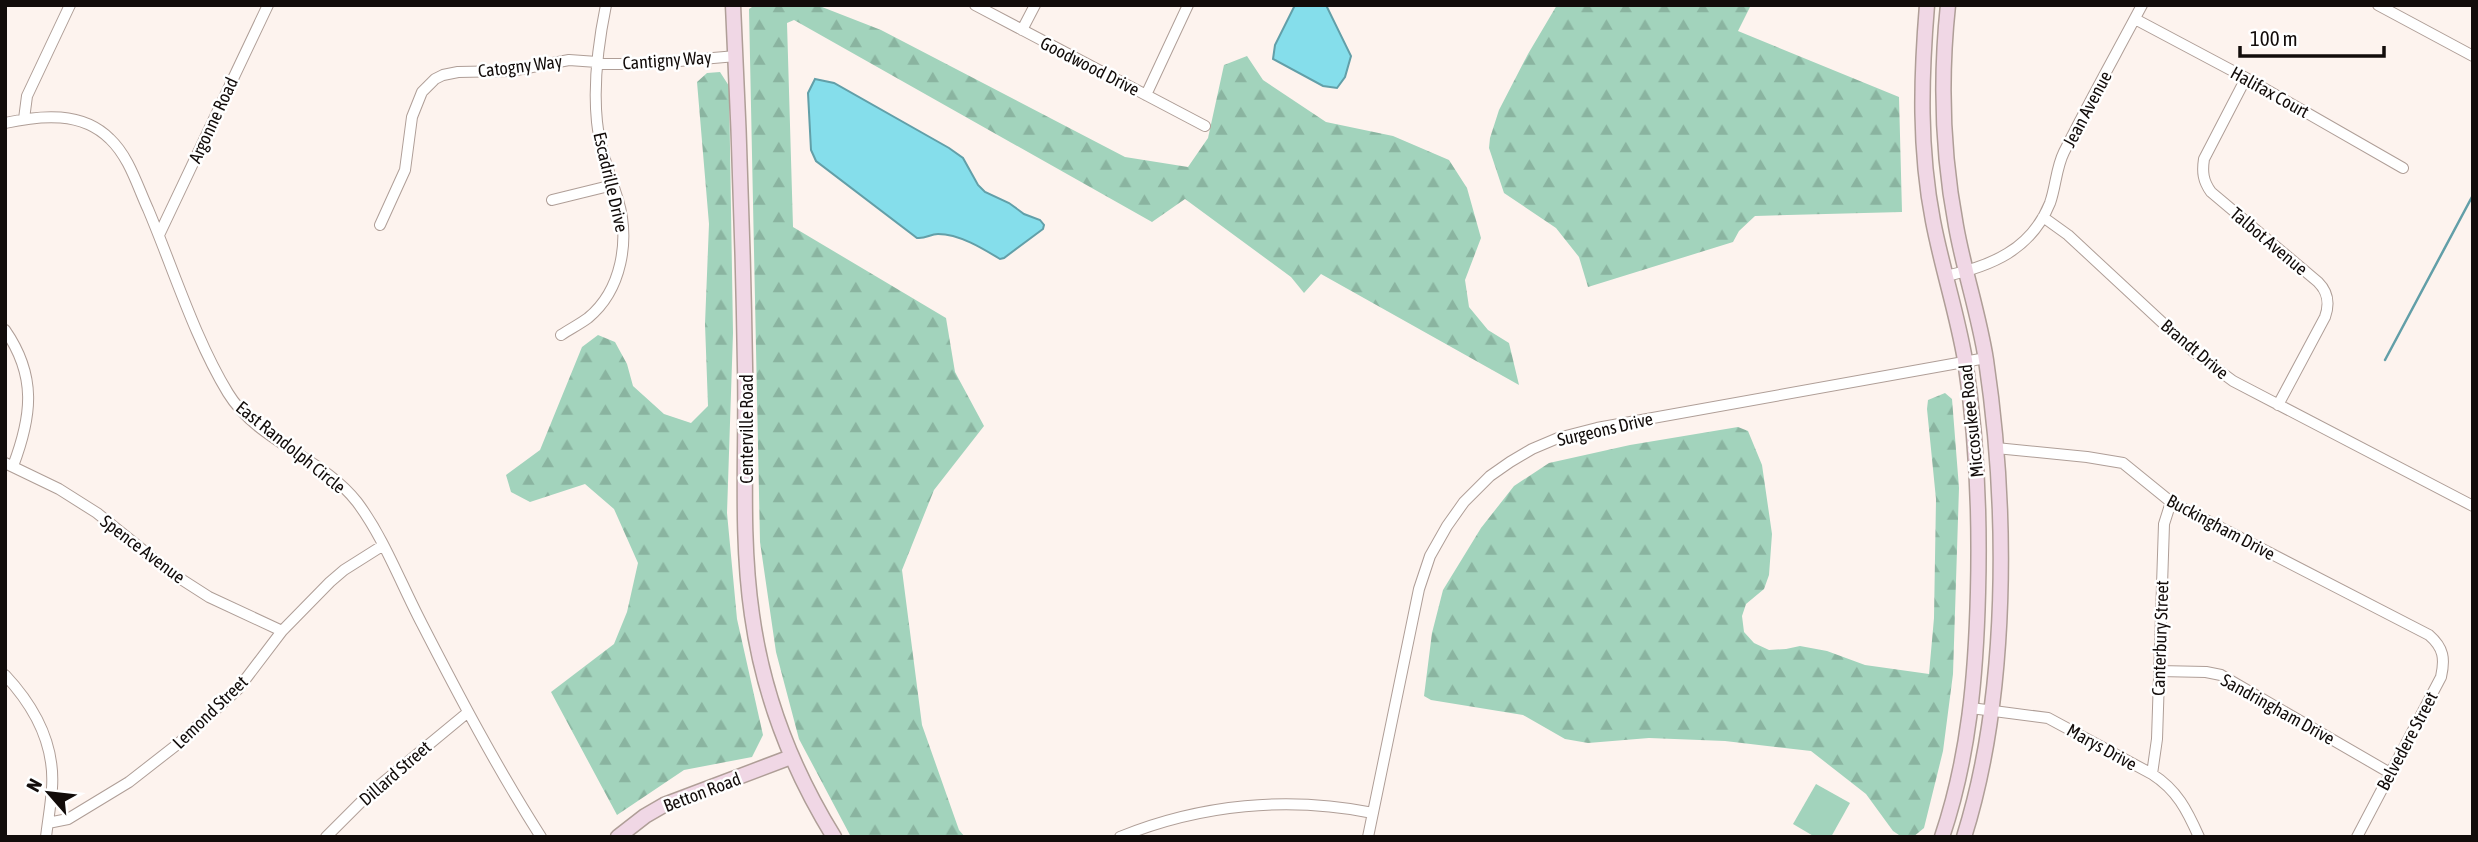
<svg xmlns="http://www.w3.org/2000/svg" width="2478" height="842" viewBox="0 0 2478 842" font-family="'Asap Condensed',sans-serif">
	<defs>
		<pattern id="forest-firs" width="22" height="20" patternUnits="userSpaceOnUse" patternTransform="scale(1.75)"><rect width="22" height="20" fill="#a2d3bc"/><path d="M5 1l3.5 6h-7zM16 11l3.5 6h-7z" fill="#8ab4a0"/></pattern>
	</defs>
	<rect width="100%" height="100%" fill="#fdf3ee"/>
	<path fill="url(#forest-firs)" d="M755,5L822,7L881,30L1125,157L1188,167L1208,138L1224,65L1247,56L1263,80L1326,122L1393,136L1449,160L1467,188L1481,238L1465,280L1469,307L1488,330L1509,343L1519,385L1321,274L1304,293L1291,277L1185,199L1152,222L794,20L787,23L793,227L946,318L955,372L984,426L934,490L902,570L922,725L959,830L965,837H851L799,739L776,652L760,542L749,9Z
		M1557,5H1751L1738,31L1899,97L1902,212L1755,216L1739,231L1733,242L1588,287L1579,257L1556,228L1504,193L1489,148L1490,138L1499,110L1528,54Z
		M720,72L729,86L733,333L727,513L737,619L763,735L752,757L684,770L617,815L551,692L614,644L627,612L638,563L614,509L585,484L530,502L511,492L506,475L540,450L582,347L598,335L615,342L627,364L633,386L664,414L691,423L708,406L705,324L709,224L697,82L707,73Z
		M1945,393L1952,399L1959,488L1953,674L1943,751L1924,828L1913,837H1902L1893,831L1866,794L1811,751L1725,741L1649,738L1588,743L1565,739L1523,715L1431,700L1424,696L1432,633L1443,590L1481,528L1514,486L1549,463L1630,445L1738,427L1748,431L1762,465L1772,534L1769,575L1764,589L1746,604L1742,616L1744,632L1754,643L1769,650L1786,649L1800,646L1827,651L1865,665L1929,674L1934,618L1936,499L1927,409L1928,400Z"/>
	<path fill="#a2d3bc" d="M1816,784L1850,803L1831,837H1815L1793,824Z"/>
	<path fill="#85deeb" stroke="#629fa8" stroke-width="2" d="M1295,5H1326L1351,56L1345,77L1337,88L1323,86L1273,59L1275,45Z
		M815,79L834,83L949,148L963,158L978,185L985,192L1009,203L1024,214L1040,220L1044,225L1043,229L1004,258L1000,259C982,248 959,234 938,234C930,234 926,239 917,238L816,161L811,150L808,93Z"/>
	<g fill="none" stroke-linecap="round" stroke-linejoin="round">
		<path stroke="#629fa8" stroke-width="2.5" d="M2385,360L2473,195"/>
		<defs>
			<path id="street" d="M975,5L1205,126
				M2378,5L2473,56
				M2135,19L2246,78L2403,168
				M1022,30L1035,5
				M597,64H645L736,56
				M2246,78L2204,159C2202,172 2203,181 2211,192L2318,282C2328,292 2330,303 2325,317L2278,405
				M1146,95L1188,5
				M24,119L27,96L70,5
				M5,123C41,115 82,111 110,139C129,157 137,185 148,209C173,268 195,339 228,393C258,442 322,457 357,502C384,538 401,584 422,624C459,696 497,768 541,837
				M552,200L613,185
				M2043,217L2068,235L2194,352L2233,381L2473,506
				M380,225L405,170L412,117L422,92L435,79L443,75L458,72L511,71L569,60L597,62
				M159,235L268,5
				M1946,276C1991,266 2031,250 2050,203C2056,186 2056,168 2064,152C2089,102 2116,54 2142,5
				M5,330C37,376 32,416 13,466
				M561,335C570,329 580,324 588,318C622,290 630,240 618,200C610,174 600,150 597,122C593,83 598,44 606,5
				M1996,448L2087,457L2123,463L2171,502L2429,635C2444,648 2445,659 2441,677L2357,837
				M5,463L59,489L97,513L170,572L209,597L282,631
				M2159,671L2206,672L2221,675L2390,773
				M5,675C34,706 55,744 52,788C51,804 48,820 46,837
				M1971,708L2048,718L2152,774C2177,790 2187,810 2199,837
				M2152,774L2157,739L2164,524L2171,502
				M48,823L68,819L129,782L179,743L238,689L282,631L330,582L344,570L382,546
				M326,837L369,794L467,713
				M1120,837C1201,804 1288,796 1373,813
				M1368,837L1419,589L1430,556L1447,526L1464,502L1490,476L1510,462L1532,449L1558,438L1597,428L1986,358"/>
			<path id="secondary" d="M733,5C739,125 743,245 745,366C747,448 740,533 752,615C763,694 792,769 834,837
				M1927,5C1921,78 1919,149 1933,221C1942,268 1957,313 1965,360C1977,437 1980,514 1978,592C1976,675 1969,757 1942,837
				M1948,5C1940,80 1942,152 1956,226C1964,271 1979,315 1986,360C2008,508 2009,694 1964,837
				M618,837L645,816L664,805L791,757"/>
		</defs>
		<use href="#street" stroke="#af9e97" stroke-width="12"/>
		<use href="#secondary" stroke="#af9e97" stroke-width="17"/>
		<use href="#street" stroke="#fff" stroke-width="10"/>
		<use href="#secondary" stroke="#f0d7e5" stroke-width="14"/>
	</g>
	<g text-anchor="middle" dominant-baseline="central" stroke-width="5" stroke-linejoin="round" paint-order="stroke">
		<g font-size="18" fill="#120c0a" stroke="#fff">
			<text transform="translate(667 60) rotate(-4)">Cantigny Way</text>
			<text transform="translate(520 66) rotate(-7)">Catogny Way</text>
			<text transform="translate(1090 66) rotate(27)">Goodwood Drive</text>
			<text transform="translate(2270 92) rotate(29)">Halifax Court</text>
			<text transform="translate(2087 109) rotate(-62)">Jean Avenue</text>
			<text transform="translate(213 120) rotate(-65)">Argonne Road</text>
			<text transform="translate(611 182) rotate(77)">Escadrille Drive</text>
			<text transform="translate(2269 241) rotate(40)">Talbot Avenue</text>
			<text transform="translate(2195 349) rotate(40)">Brandt Drive</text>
			<text transform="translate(1971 421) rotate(-96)">Miccosukee Road</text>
			<text transform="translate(746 429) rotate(-90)">Centerville Road</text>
			<text transform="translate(1605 429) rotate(-13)">Surgeons Drive</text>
			<text transform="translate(291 447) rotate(39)">East Randolph Circle</text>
			<text transform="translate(2221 527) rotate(28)">Buckingham Drive</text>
			<text transform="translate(143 549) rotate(37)">Spence Avenue</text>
			<text transform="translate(2160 638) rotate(-88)">Canterbury Street</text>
			<text transform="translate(2278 709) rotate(29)">Sandringham Drive</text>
			<text transform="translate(210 712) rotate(-44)">Lemond Street</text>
			<text transform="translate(2407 741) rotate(-62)">Belvedere Street</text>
			<text transform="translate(2102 747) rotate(29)">Marys Drive</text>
			<text transform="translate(395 773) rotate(-41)">Dillard Street</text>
			<text transform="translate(702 792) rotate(-21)">Betton Road</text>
		</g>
	</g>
	<rect width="2478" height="842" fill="none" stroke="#120c0a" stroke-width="14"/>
	<g transform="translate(49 793) rotate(298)" stroke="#ffffff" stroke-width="5" paint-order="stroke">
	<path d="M0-5L12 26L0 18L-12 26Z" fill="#120c0a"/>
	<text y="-10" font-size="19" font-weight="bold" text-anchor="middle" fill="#120c0a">N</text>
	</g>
	<path d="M2240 46v10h144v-10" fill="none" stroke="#120c0a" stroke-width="3.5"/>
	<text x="2250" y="46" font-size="21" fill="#120c0a" stroke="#ffffff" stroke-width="5" paint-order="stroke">100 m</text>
</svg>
